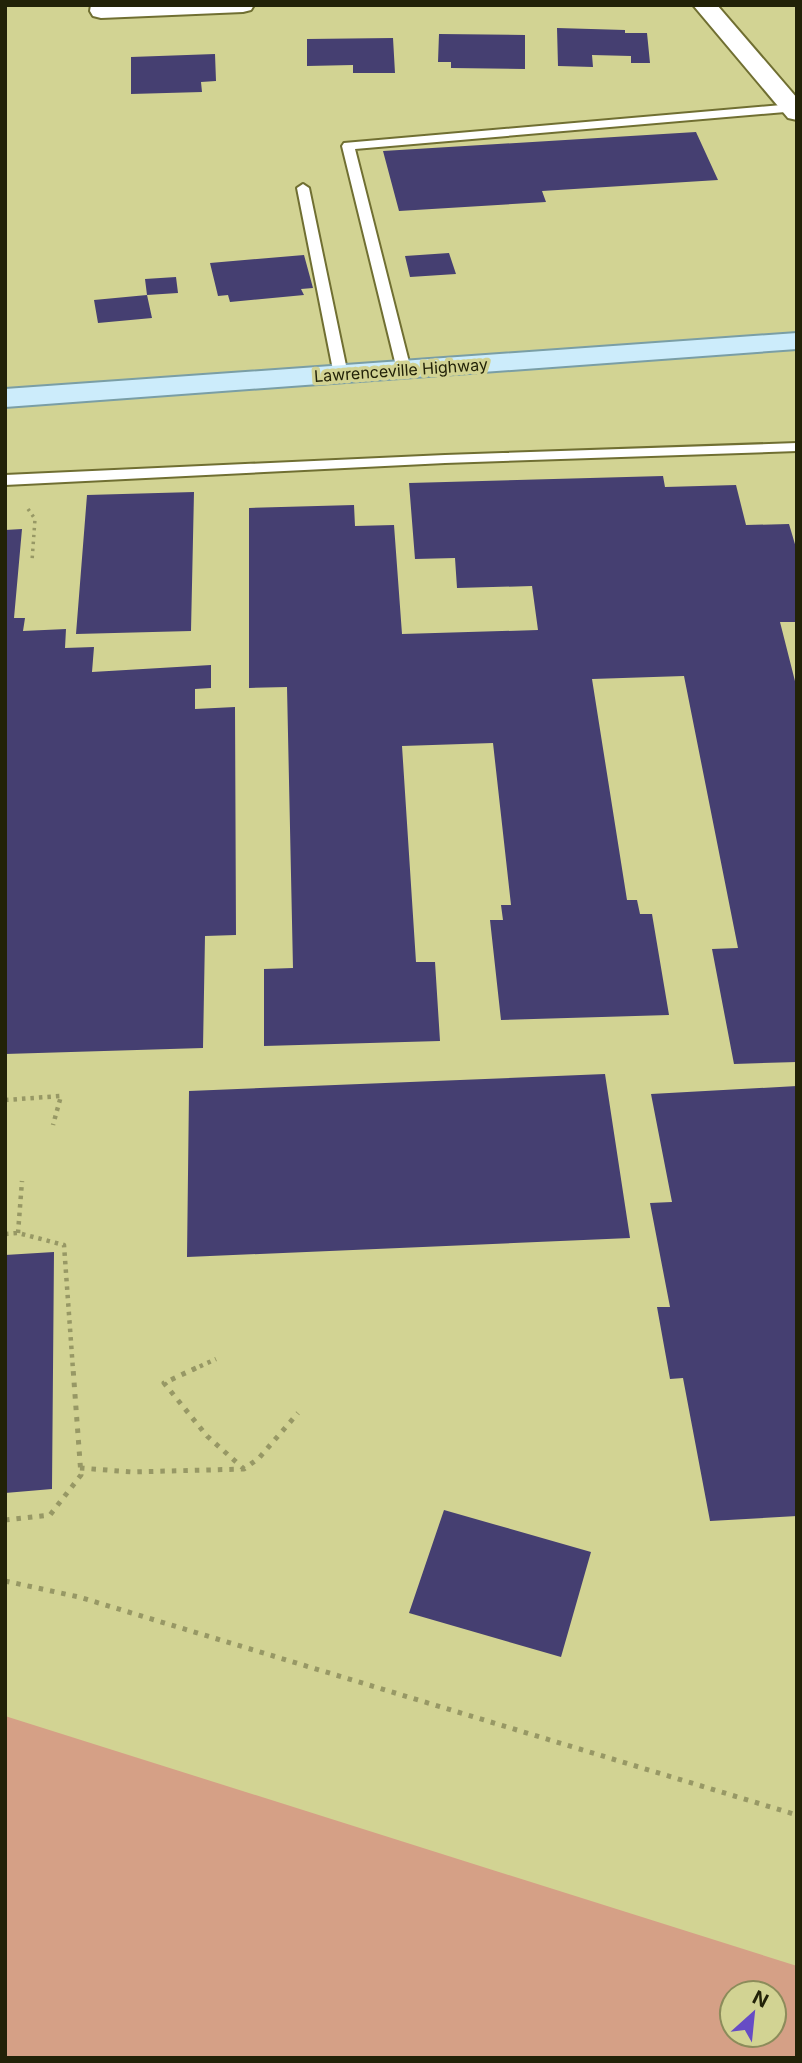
<svg xmlns="http://www.w3.org/2000/svg" width="802" height="2063" viewBox="0 0 802 2063" font-family="Inter,sans-serif">
	<rect width="100%" height="100%" fill="#d2d393"/>
	<path fill="#d5a086" fill-rule="evenodd" d="M5,1716L797,1966V2058H5ZM732,1993H774V2035H732Z"/>
	<path fill="#453f71" d="M557,28L625,30V33H647L650,63H631V56L592,55L593,67L558,66Z
		M439,34L525,35V69L451,68V62H438Z
		M393,38L395,73H353V65L307,66V39Z
		M215,54L216,81L201,82L202,92L131,94V57Z
		M696,132L718,180L542,191L546,202L399,211L383,151Z
		M449,253L456,274L410,277L405,256Z
		M304,255L313,288L301,289L304,295L230,302L228,295L218,296L210,263Z
		M176,277L178,293L147,295L145,279Z
		M147,295L152,318L98,323L94,300Z
		M663,476L665,487L736,485L746,525L789,524L797,551V622H780L797,689V1062L734,1064L712,949L738,948L684,676L592,679L627,900H637L640,914H652L669,1015L501,1020L490,920H503L501,905H511L493,743L402,746L416,962H435L440,1041L264,1046V969L293,968L287,687L249,688V508L354,505L355,526L394,525L402,634L538,630L532,586L457,588L455,558L415,559L409,483Z
		M194,492L191,631L76,634L87,495Z
		M22,529L14,618H25L23,631L66,629L65,648L94,647L92,672L211,665V688L195,689V709L235,707L236,935L205,936L203,1048L5,1054V530Z
		M605,1074L630,1238L187,1257L189,1091Z
		M797,1086V1516L710,1521L683,1378L670,1379L657,1307H670L650,1203L672,1202L651,1094Z
		M54,1252L52,1489L5,1493V1255Z
		M444,1510L591,1552L561,1657L409,1613Z"/>
	<g fill="none" stroke-linecap="round" stroke-linejoin="round">
		<defs>
			<path id="lane" d="M793,104L797,105V111L355,149L411,370L404,374L397,370L342,146L344,143Z
				M303,184L309,188L348,375L341,379L334,375L297,188Z
				M797,443V451L445,463L5,485V475L445,455Z"/>
			<path id="street" d="M91,5H254L251,10L243,12L101,18L93,16L90,11Z
				M693,5H717L797,98V120L788,118Z"/>
			<path id="primary" d="M797,333V349L5,407V389Z"/>
		</defs>
		<use href="#lane" stroke="#706f32" stroke-width="4"/>
		<use href="#street" stroke="#706f32" stroke-width="4"/>
		<use href="#primary" stroke="#7a9ea5" stroke-width="4"/>
		<path stroke="#979865" stroke-width="3.5" stroke-dasharray="2.5 4.5" stroke-linecap="butt" d="M28,509L35,519L32,561"/>
		<path stroke="#979865" stroke-width="4.5" stroke-dasharray="3.5 5" stroke-linecap="butt" d="M5,1100L61,1096L53,1125
			M18,1233L22,1181
			M5,1234L18,1233L64,1245L73,1370
			M192,1370L216,1359"/>
		<path stroke="#979865" stroke-width="5" stroke-dasharray="4.5 7" stroke-linecap="butt" d="M196,1368L164,1383L207,1436L244,1469
			M80,1468L132,1472L244,1469L259,1458L298,1413
			M5,1520L50,1515L81,1475L73,1368
			M5,1581L79,1597L797,1815"/>
		<use href="#lane" fill="#fff" fill-rule="evenodd"/>
		<use href="#street" fill="#fff" fill-rule="evenodd"/>
		<use href="#primary" fill="#ccecfb" fill-rule="evenodd"/>
	</g>
	<g text-anchor="middle" dominant-baseline="central" stroke-width="7" stroke-linejoin="round" paint-order="stroke">
		<g font-size="16" fill="#222208" stroke="#d2d393">
			<text transform="translate(401 370) rotate(-4)">Lawrenceville Highway</text>
		</g>
	</g>
	<rect width="802" height="2063" fill="none" stroke="#222208" stroke-width="14"/>
	<g transform="translate(753 2014) rotate(27)"><circle r="33" fill="#d2d393" stroke="#8c8c5b" stroke-width="2"/>
	<path d="M0-5L12 26L0 18L-12 26Z" fill="#664cc5"/>
	<text y="-10" font-size="19" font-weight="bold" text-anchor="middle" fill="#222208">N</text>
	</g>
</svg>
